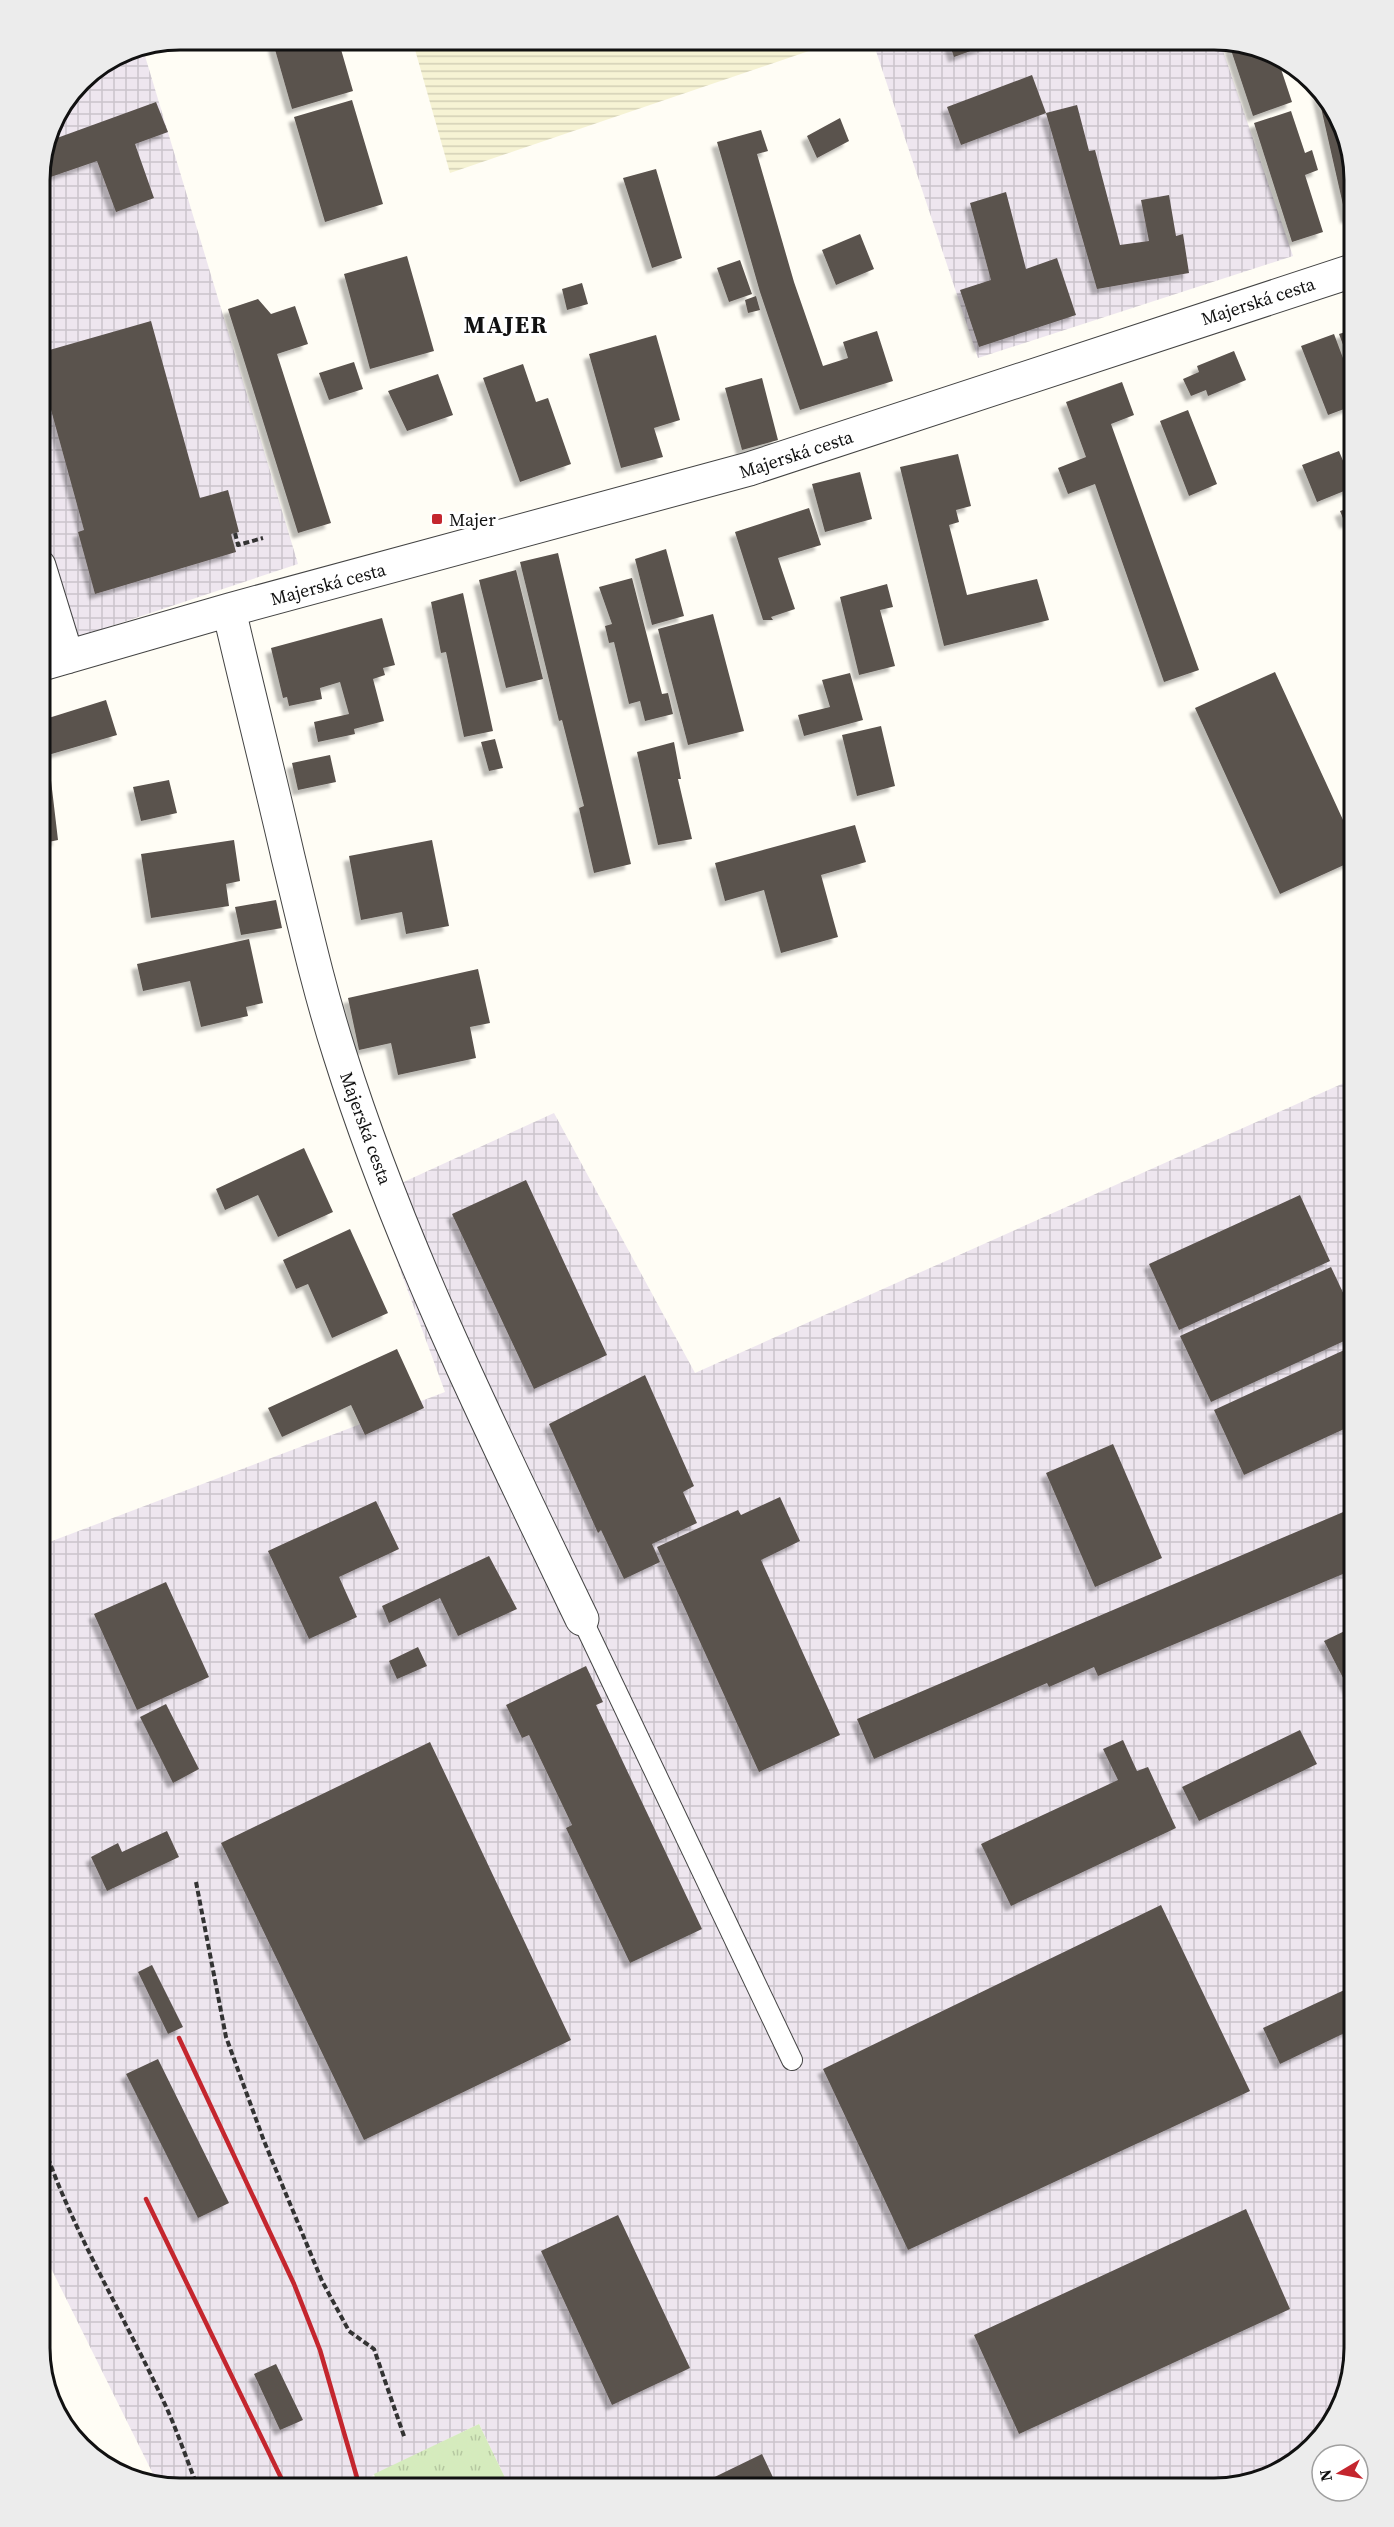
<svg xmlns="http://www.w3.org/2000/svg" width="1394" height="2527" viewBox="0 0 1394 2527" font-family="'Source Serif 4',serif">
	<defs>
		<pattern id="industrial-grid" width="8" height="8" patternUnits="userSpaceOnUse" patternTransform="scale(1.5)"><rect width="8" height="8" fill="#eee6ef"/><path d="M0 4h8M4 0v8" fill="none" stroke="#cbc4cc"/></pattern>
		<pattern id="farmland-rules" width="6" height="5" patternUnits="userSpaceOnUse" patternTransform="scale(1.5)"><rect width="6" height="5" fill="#f6f3d4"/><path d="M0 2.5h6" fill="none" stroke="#d2cfb5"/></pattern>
		<pattern id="grass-tufts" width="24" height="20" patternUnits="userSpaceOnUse" patternTransform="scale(1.5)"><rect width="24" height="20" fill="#d5ebbd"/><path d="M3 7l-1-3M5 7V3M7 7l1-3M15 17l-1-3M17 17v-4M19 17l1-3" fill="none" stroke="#b6c8a1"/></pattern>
		<filter id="shadow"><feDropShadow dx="-5.5" dy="5.5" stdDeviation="1.5" flood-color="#0004"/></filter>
	</defs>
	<rect width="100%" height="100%" fill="#fffdf5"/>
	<path fill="url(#industrial-grid)" d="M872,39H1219L1293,256L978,358Z
		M142,46L298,564L45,648L39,629V170L50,125L80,80L126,50Z
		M1355,1078V2348L1332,2425L1269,2477L1215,2488H510L479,2424L347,2488H170L158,2484L39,2244V1546L445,1392L373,1196L554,1113L695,1373Z"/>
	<path fill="url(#farmland-rules)" d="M412,39H844L450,173Z"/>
	<path fill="url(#grass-tufts)" d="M479,2424L510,2488H378L374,2474Z"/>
	<path fill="#5a524d" filter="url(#shadow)" d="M272,39H338L353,91L292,109Z
		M948,39H1001V40L954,57Z
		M1228,41L1278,60L1292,102L1253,116Z
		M1032,75L1046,113L1077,105L1089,151L1095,150L1120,245L1149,241L1141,200L1169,195L1176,236L1183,234L1189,273L1097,289L1046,113L961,145L947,107Z
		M1317,90L1344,125L1355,179V216L1346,218Z
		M352,100L383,204L325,222L294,117Z
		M156,102L168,132L135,144L154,198L116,212L97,161L39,181L46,142Z
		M1291,111L1305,153L1312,150L1318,170L1305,175L1323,232L1292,242L1254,123Z
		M840,118L849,141L817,158L807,136Z
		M761,130L768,151L757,154L794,282L823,366L848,358L843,342L877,331L893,381L800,410L760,292L717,142Z
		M656,169L682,258L652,268L623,178Z
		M1006,192L1026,269L1057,258L1076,315L979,347L960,290L991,280L970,203Z
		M860,234L874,269L836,285L822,250Z
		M407,256L434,351L370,369L344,274Z
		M740,260L752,294L729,302L717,268Z
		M582,283L588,304L567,310L562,289Z
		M756,296L760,310L748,313L745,300Z
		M258,299L271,314L295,306L308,344L277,354L331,523L298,533L228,309Z
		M151,321L200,498L228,490L239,532L231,534L236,552L95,594L78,532L84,530L39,366V353Z
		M1355,329V377L1339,334Z
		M1334,334L1355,390V405L1328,415L1301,346Z
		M656,335L680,420L654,428L663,457L621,468L589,354Z
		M1234,351L1246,380L1208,396L1206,390L1191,396L1183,379L1199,372L1197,366Z
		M354,362L363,389L329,400L319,373Z
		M523,364L536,402L548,398L571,464L520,482L483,378Z
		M438,374L453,415L407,431L388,391Z
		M762,378L778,440L742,450L725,388Z
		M1122,382L1134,415L1111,424L1199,670L1164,682L1095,484L1068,494L1058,468L1086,457L1066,402Z
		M1188,410L1217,484L1189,496L1160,421Z
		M1339,451L1354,487L1317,502L1302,465Z
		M958,454L971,506L956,510L959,522L949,525L967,595L1037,579L1049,620L944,646L900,467Z
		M860,472L872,519L825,532L812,484Z
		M1355,506V521L1345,523L1340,511Z
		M809,508L821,545L778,558L795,609L771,617L773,620H763L735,532Z
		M666,549L684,616L652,625L635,559Z
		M558,553L631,864L594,873L579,808L584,806L562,720L559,721L520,562Z
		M516,570L543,679L506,688L479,580Z
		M632,578L662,694L668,693L673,714L645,721L640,701L629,704L614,642L609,643L605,626L612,624L599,587Z
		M887,584L893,607L880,610L895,666L859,675L840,597Z
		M463,593L493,731L464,737L446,652L441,653L431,602Z
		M713,614L744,731L688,745L658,629Z
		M382,618L395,665L383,668L385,675L373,679L384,721L354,729L355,734L318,742L314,722L349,714L340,682L320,688L322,699L289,706L287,697L283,698L271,648Z
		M1275,672L1355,846V860L1280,894L1195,708Z
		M850,673L863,720L804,736L798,715L830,707L822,680Z
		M106,700L117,735L48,755L58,840L39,844V721Z
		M881,726L895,786L857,796L842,735Z
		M495,739L503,768L489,771L481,742Z
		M674,742L681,779H678L692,839L658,845L637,752Z
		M330,755L336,782L298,790L292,763Z
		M169,780L177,813L141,821L133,787Z
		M855,825L866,862L821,875L838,937L781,953L764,890L725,901L715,863Z
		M234,840L240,881L226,884L229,906L151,918L141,854Z
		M432,840L449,926L406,934L402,912L361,920L349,856Z
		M276,900L282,928L241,935L235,907Z
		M249,939L263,1003L246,1007L248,1016L201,1027L190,981L143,991L137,964Z
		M478,969L490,1023L470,1027L476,1058L398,1075L391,1043L359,1050L348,998Z
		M304,1148L333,1212L278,1237L258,1195L225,1210L216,1189Z
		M526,1180L607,1355L534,1389L452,1214Z
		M1300,1195L1330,1261L1179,1330L1149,1264Z
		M350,1229L388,1313L332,1338L308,1284L296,1289L283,1260Z
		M1331,1267L1355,1318V1336L1211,1402L1180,1336Z
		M1355,1345V1424L1244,1475L1214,1410Z
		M397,1349L424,1408L365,1435L351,1405L282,1437L268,1408Z
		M645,1375L694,1486L683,1492L697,1523L652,1544L660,1562L624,1579L601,1530L598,1533L549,1424Z
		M1113,1444L1162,1558L1095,1587L1046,1473Z
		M780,1497L800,1541L761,1560L840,1735L759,1772L657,1547L738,1510L741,1515Z
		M376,1501L399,1549L339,1577L357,1617L309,1639L268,1551Z
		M1355,1507V1569L1098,1676L1094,1667L1049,1687L1047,1683L874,1759L857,1719Z
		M489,1556L517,1609L458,1636L440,1598L389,1623L382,1606Z
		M166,1582L209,1677L137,1710L94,1614Z
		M1355,1626V1701L1324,1641Z
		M418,1647L427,1666L397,1679L389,1661Z
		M586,1666L603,1702L596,1705L702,1929L630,1963L566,1828L572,1825L529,1735L522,1738L506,1705Z
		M166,1704L199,1769L173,1783L140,1717Z
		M1300,1730L1317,1764L1199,1821L1182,1787Z
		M1123,1740L1137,1771L1148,1767L1176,1828L1011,1906L981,1844L1118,1780L1103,1749Z
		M430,1742L571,2040L364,2140L221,1843Z
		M39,1804L44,1806L40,1818L46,1831L39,1835Z
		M167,1831L179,1857L107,1891L91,1857L118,1843L122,1852Z
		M1161,1905L1250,2091L908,2250L823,2069Z
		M152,1965L183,2027L168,2034L138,1972Z
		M1355,1985V2028L1280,2064L1263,2028Z
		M158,2059L229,2203L198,2218L126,2074Z
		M1246,2209L1290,2309L1019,2434L974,2335Z
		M618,2215L690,2368L612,2405L541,2251Z
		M276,2364L303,2420L280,2430L254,2374Z
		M762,2454L778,2488H692Z"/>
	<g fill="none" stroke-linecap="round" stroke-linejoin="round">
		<defs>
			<path id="lane" d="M582,1619L792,2060"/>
			<path id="street" d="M39,566L67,657
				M229,610C248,692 269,774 288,857C304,923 319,990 340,1055C401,1249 494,1436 582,1619
				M39,665L229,610L749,469L1355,270"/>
		</defs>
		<use href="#lane" stroke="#444" stroke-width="22"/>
		<use href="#street" stroke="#444" stroke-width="35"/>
		<path stroke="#333" stroke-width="4" stroke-dasharray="6 3" stroke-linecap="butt" d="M235,533L238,545L263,538
			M196,1882L226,2037L264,2141L322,2281L349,2331L374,2349L405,2439
			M39,2132C69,2225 121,2310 162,2398C176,2427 186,2458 198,2488"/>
		<use href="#lane" stroke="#fff" stroke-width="20"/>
		<use href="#street" stroke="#fff" stroke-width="33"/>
		<path stroke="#c4262e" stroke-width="4.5" d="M179,2038L294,2284L320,2350L360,2488
			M146,2199L286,2488
			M47,2387L55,2408"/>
	</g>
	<rect fill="#c4262e" stroke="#fff" stroke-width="2" x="431" y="513" width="12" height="12" rx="3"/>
	<g text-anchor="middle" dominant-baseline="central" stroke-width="6" stroke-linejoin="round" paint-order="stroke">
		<g font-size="18" fill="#111" stroke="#fff">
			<text transform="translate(1258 301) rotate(-18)">Majerská cesta</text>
			<text transform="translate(796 454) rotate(-18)">Majerská cesta</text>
			<text transform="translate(328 584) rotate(-15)">Majerská cesta</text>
			<text transform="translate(366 1128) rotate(70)">Majerská cesta</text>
		</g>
		<g font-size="18" fill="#111" stroke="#fff" text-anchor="start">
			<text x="449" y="519">Majer</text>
		</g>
		<g font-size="24" font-weight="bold" letter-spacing="1.5" fill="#111" stroke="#fff">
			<text x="506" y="324">MAJER</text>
		</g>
	</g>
	<path d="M0 0H1394V2527H0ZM180 50H1214A130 130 0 0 1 1344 180V2348A130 130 0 0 1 1214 2478H180A130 130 0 0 1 50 2348V180A130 130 0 0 1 180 50Z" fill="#ececec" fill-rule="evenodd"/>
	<path fill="none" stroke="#111" stroke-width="3" d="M180 50H1214A130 130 0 0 1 1344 180V2348A130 130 0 0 1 1214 2478H180A130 130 0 0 1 50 2348V180A130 130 0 0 1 180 50Z"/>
	<g transform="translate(1340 2473) rotate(260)"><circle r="28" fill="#ffffff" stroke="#a0a0a0" stroke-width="1.5"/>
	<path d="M0-4.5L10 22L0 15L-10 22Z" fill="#c4262e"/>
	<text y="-9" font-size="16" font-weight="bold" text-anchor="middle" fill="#111111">N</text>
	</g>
</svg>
